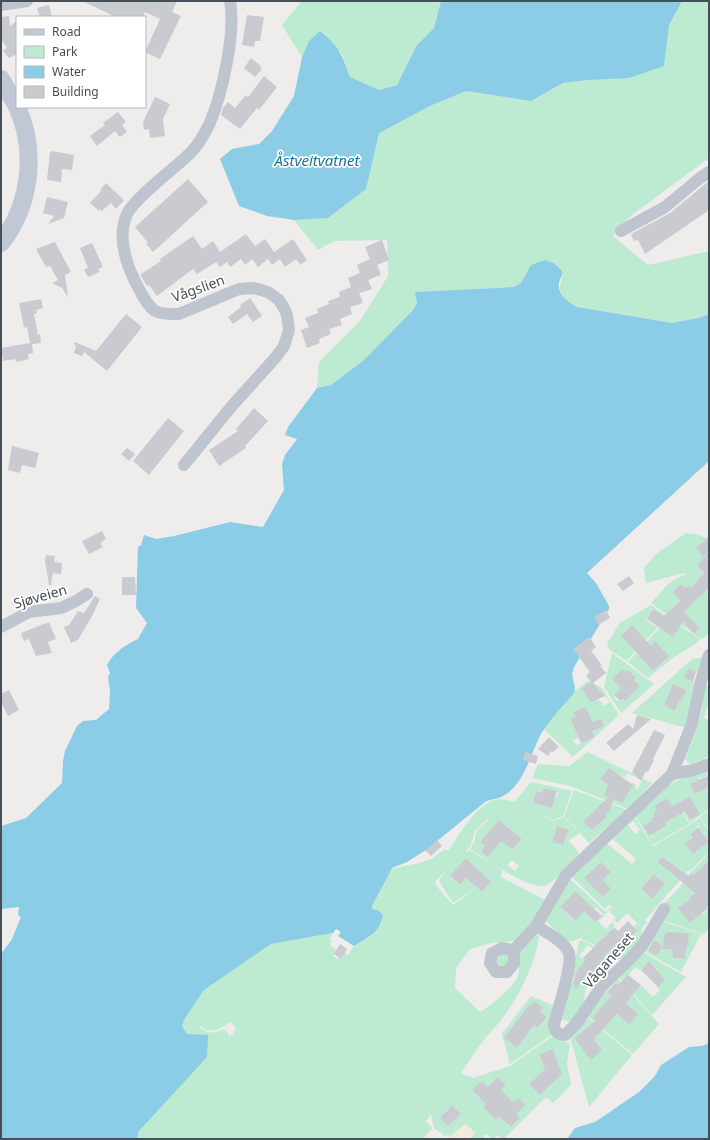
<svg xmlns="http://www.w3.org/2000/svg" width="710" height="1140" viewBox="0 0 710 1140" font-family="'Noto Sans',sans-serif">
	<rect width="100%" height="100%" fill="#efecec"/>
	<path fill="#bcebd1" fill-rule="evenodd" d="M302,1H441L434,28L417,45L397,85L379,90L350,77L342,54L321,31L309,41L302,57L282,25Z
		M682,1H709V158L632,215L613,236L648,265L709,251V314L698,318L672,323L577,307C561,298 556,293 563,275L531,265L521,283L514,287L416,292L417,303L413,310L364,360L331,385L317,389L319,362L360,321L388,276L387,240L334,241L318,250L294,220L328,218L366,189L370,167L378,133L430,106L466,91L531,101L563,83L664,66L669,25Z
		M686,533C694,534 702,535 709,540L706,539L696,548L703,556L709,551V560L705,557L697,566L704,573L700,577L709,585V594L706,592L709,595L708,613L709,634L701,639L651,603L669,583L686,574L684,573L646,583L644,568L656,554ZM681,584L685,589L689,586L699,598L680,615L673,607L680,601L672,592ZM694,622L700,628L694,634L688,628Z
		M651,605L668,617L626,661L609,649L607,643L620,623ZM653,609L664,616L657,627L646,620ZM632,626L643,637L633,647Z
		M669,618L700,639L698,642L670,660L648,678L628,662ZM655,642L664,650L662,663L653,671L643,662L640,657Z
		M612,653L654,684L621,713L604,687ZM623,669L636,678L634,680L640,686L630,696L613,679ZM623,691L629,697L625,701L622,698L620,701H617L613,696L618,692Z
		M706,657L686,728L632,713L692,659ZM689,669L699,673L694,683L685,678ZM672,689L681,702L679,701L675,711L664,706Z
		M588,681L602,688L619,715L573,757L542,727L564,699ZM599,690L610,701L605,706L594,695ZM573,712L590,734L592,738L576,745L573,740L579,738L570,718L575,716Z
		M703,685L709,686V701L707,704H708L704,718L709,720V756L691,765L685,759L697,729L702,710Z
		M588,752L652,783L628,809L570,786L532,778L538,764L569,766ZM609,768L614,772L606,783L601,779ZM627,773L642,780L638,789L635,788L636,784L632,783L629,789L631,790L623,803L604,794L610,781L618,784L622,776L625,777Z
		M709,766V775L699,778V780L695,782L699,792L709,787V809L690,823L675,798L689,824L653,845L635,815L668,785ZM690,796L700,814L690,820L680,801ZM667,798L672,806L674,805L679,814L665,823L667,825L651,834L652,836L650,837L643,826L651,821H654L652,818L655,816L657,810L654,806Z
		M531,782L572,791L563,816L554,820L539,814L554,821L564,817L579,833L569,841L579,853C570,864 560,878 546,885C531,892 484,858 470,849L475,841V837L478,829L490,819H487L475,831L470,847L466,851L467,852L469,850L502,870L501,877L545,900L532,922L515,941L491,943L470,949L456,968L455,988L480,1012C491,1005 508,992 515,981C522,972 517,962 520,954C523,946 529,939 535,934H537L539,937C536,961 519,997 504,1016C499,1024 492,1030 486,1037C477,1049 469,1061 461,1073L473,1078L510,1066L553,1036L570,1044L567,1064L571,1085L553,1103L546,1097L504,1139H502L498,1135L494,1139H492L486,1134L482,1139H469L475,1133L466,1124L447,1139L450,1135L444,1136L440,1131L439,1132L437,1130L434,1129L431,1114L426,1121L432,1128L423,1139H137L139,1131L187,1034L182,1026L184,1020L204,990L271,944L333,933L329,940L332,941L330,944L333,948L337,949L333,956L338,959L343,952L348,955L354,946L372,936L379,911L372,909V906L391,869L420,863L431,859L445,849L448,851C461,833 472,810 493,800C499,798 509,800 514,802ZM543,788L558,792L557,797H555L552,808L533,803L536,791L542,793ZM499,820L522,839L512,850L500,840L492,850L493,852L488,857L481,851L485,846L480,842ZM557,826L569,830L563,845L552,841ZM466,858L476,867L460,885L450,877ZM512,860L519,866L515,871L507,865ZM445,871L439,881L453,903L468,893L471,895L468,894L453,905L438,888L435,882ZM482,874L491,882L482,892L473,884ZM232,1022L236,1030L233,1032L234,1034L229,1036L225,1029C214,1033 208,1035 199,1027L200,1026C213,1036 219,1028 232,1022ZM553,1049L562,1074L540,1095L529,1084L545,1069L539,1054ZM498,1077L506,1085L501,1090L513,1102L518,1098L524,1104V1107L517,1113L520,1118L511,1127L499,1117L496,1120L479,1094L477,1095L473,1091L482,1081L488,1087ZM452,1105L461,1114L448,1126L440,1118L445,1114L444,1113Z
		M574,790L627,810L589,843L564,816ZM598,807L607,817L592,830L584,822Z
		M709,810V830L700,817Z
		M634,816L656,850L654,846L700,818L709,832V840L708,841L697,828L700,826L699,825L696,827L697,829L690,834L693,838V854L708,842L709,852L690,871L689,870L645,920L629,907L647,922L641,929L643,935L626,957L614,961L591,943L581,939L597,921L581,938L570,942L564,939L546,921L569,878L606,912L611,907L615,911L610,905L614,900L605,909L571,876L605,842L632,864L636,859L610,837ZM633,821L640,830L635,834L628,825ZM601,862L611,872L602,881L611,889L603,897L585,878ZM674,865L683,871L678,878L669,872ZM654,874L665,884L652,899L641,890L645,884ZM575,891L587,902L581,914L574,921L560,907ZM596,907L603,914L595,922L588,915ZM611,909L612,910L610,912L616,918L614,920L617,923L627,913L637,923L633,927L637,931L633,935L635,937L630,943L627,940L620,948L616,944L612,948L602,939L615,925L612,922L606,929L598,921Z
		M709,853V860L699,870L709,879V886L703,882L709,887V895L697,891L689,897L690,899L679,908L689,921L694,917L695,919L702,913L704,915L709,904V927L707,932L703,934L656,918L661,907L679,888L691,872ZM692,873L700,881L692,890L683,883Z
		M662,921L701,934L681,972L644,951ZM664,935H688V944H687L685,950L684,959L673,958V950L663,949ZM654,940L663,946L656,955L647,949Z
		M580,940L590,944L614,962C611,978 593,976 586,988C584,992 585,997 584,1001C582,1008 575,1015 571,1022L560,1019ZM588,945L608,960L602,968L607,971C601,979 593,980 585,977L577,987L572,982L576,974L575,973L585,960L579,956Z
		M508,951L510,959L505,966H496V955Z
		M643,952L686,977L652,1015L619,977ZM648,963L652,967L654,966L658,970L657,971L665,980L657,987L660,990L653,997L642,986L639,988L628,975L636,967L640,970Z
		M618,978L659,1024L633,1054L586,1015ZM616,983L632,996L626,1003L638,1014L629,1025L617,1014L605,1027L593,1017L611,996L607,992Z
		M531,996L554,1006L552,1035L510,1064L502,1034ZM531,1005L543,1008L540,1012L547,1017L539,1028L534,1025L517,1048L504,1038Z
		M588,1018L632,1055L589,1107L570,1037ZM592,1027L599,1035L594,1039L602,1050L591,1059L574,1038L585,1029Z"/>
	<path fill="#f0ebdd" d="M466,1124L475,1133L469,1139H447Z"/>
	<path fill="#8bcce6" d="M441,1H682L669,25L664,66L629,78L587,80L563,83L531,101L466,91L430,106L379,133L366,189L328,218L294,220L267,216L239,206L220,159L232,149L259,144L272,131L294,96L302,57L309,41L320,31C339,46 342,55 350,77L379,90L397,85L417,45L434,28Z
		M545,260L555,264L562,271C563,276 560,278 559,283C557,295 568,302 577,307L672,323L698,318L709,314V461L587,573L596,583L609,606V609L574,667L572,674L575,688L574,693C564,705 549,720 541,734C530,754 525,784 503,796C498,799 491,799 485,802L426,850L407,862L392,868L372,906V909L379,911L383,915C379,933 369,937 354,946L338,936L341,932L336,929L333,933L271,944L204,990L184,1020L182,1026L187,1034L208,1035L207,1057L139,1131L137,1139H1V954L12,939L21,917L18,915L19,907L1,909V826L26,818L62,783L63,761L65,751L77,726L83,721L96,720L109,709L110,691L108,677L110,673L107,665C114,652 125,645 138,639L147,623L136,608L138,547L141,545L144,535L156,539L174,536L230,522L263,527L284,490L282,464L285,455L297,439L285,435L288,427L317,388L331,385L364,360L413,310L417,303L415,292L514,287L521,283L531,265Z
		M709,1043V1139H567L575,1128L595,1122L639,1092L655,1076L661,1065L689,1047L702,1046Z"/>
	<path fill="#cacbd1" d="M82,1H177L172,12L181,16L160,59L145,52L160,19L145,12L143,17H116Z
		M49,5L52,17H40L37,8Z
		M247,15L264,17L260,41H255L254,47L242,45Z
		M9,16L10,26L17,21V54L9,58L3,51L7,48L1,39V17Z
		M251,58L261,66L260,67L262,69L255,77L244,68Z
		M264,76L277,87L259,110L257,108L240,129L221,115L223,108L228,102L235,108L246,95L248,97Z
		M155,97L170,104L163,119L165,136L150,138L149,129L144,130L143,122Z
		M118,112L126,122L122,125L127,132L120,137L115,131L97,146L90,136L105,125L103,123Z
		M52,151L74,155L72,170L62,169L61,182L47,180L50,152Z
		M188,179L208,202L153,252L146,244L148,243L135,227Z
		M709,181V210L645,254L638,240L634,241L631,234L670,213Z
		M106,183L124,200L116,209L111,203L102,211L100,209L99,211L90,203L101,191L100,190Z
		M47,197L68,202L64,218L48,224L54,216L43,213Z
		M246,234L255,246L265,239L274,252L293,239L307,260L300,265L296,259L285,267L280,259L272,265L268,259L258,267L252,259L245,265L241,259L230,267L227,262L220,267L216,262L197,274L193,269L157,296L149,285L147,286L141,276V274L161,261L160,259L193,236L202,249L213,241L220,252Z
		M382,240L389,260L377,265L381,275L368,280L372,289L359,293L363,303L350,307L352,314L340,319L342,325L329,329L331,334L319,339L320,343L307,348L301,330L309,327L305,318L318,313L317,309L329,304L328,301L340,297L339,292L351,287L348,278L360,273L357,265L370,259L365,247Z
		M55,242L71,272L65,275L68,297L62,288L52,283L58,280L50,266L46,267L36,249Z
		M92,243L103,267L98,269L100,272L88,277L84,270L88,268L80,248Z
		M250,298L262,316L253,322L247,314L233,324L228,317L241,307L240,305Z
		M41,299L43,308L36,310L37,313L34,314L38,335L40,334L41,343L32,344L33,353L28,354L29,359L16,362L15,359L3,361L1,348L30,343L27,327L24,328L19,303Z
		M126,314L142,327L107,371L84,352L82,356L74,353L76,346L74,344L75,342L96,351Z
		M254,408L268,421L245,446L246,448L219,466L209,450L238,431L236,429Z
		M168,418L184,431L149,475L133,461Z
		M12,446L39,453L35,468L22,465L20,473L8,470Z
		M127,448L135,454L129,461L121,454Z
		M102,531L106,539L100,543L103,547L89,554L82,541Z
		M709,536V551L703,557L696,548Z
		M709,552V588L684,612L700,628L694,634L683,622L673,637L647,619L653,609L664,616L680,601L672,592L681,584L685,588L689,586L691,588L704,573L697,566Z
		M46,555L55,556L54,562L62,563L61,574L53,573L51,585H49L45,561Z
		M629,576L634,583L623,591L617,584Z
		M122,577H135L136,595H122Z
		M95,596L100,599L92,616L78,640L71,643L64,627L69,625L78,611L84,613Z
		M606,610L610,618L598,625L594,617Z
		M49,622L56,639L48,642L52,653L36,656L29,639L24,641L21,633Z
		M632,625L651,646L655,641L669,656L653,671L639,657L640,656L621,636Z
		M589,637L596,647L591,651L602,665L600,666L606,673L593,683L605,696L591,702L581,689L591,682L586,676L590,672L573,649Z
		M689,668L696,672L693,682L684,678Z
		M623,669L626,672L628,670L636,678L634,680L640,686L625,701L622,698L620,701L614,695L621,688L612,679Z
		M673,684L686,690L681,702L679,701L675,711L666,707L667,704L663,708Z
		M9,690L19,710L8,716L1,702V694Z
		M586,707L592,722L601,719L604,726L592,731L595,737L581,743L570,718L575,716L573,712Z
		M637,715L651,719L614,751L606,743L628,724L633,729Z
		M654,730L665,735L653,759L654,760L648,772L646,771L641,781L632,772Z
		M549,737L559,747L553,752L551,751L548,756L538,749Z
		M525,752L538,756L536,764L523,760Z
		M609,768L633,785L623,803L614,799L609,812L606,815L607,817L592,830L583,822L608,797L604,795L608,785L600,779Z
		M709,775V787L695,794L690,784Z
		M543,788L557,791L552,808L533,803L536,791L542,793Z
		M690,796L700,814L690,820L685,811L665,823L667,825L649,836L643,826L653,820L651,818L655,816L654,812L657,810L654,806L667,798L672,806Z
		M499,820L522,839L512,850L501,841L488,857L481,851L485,846L480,842Z
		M557,826L569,830L563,845L552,842Z
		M698,828L709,842L693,854L685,844L693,838L690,834Z
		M437,840L442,846L431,856L425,850Z
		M662,857L689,876L692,873L694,875L709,860V904L706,910L690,923L678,908L690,899L689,897L695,893L658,862Z
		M466,858L491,882L482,892L466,878L460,885L450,876Z
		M601,862L611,872L603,880L611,889L603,897L584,878Z
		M654,874L665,884L652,899L641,889Z
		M575,891L602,916L595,922L584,911L575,921L560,907Z
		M628,921L637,931L620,948L616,944L604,957L608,960L602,968L606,971L598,978L591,979L585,977L576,989L573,984L576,972L585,960L583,958L614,927L618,931Z
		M666,932L689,933L688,944H687V950H685V959L673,958V950L663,949L664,934L666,935Z
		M654,940L663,946L656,956L648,950Z
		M340,944L347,949L341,959L334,954Z
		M649,961L665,980L658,987L641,970Z
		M628,975L641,985L626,1003L638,1014L629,1025L617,1014L594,1039L602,1050L591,1060L574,1038L596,1020L593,1017L611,996L607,992L616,983L618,985Z
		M534,1001L543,1008L540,1012L547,1017L538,1028L534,1025L517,1048L504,1038L530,1004L531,1005Z
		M553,1049L562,1074L540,1095L529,1084L545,1069L539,1054Z
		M498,1077L506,1085L501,1090L513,1102L518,1098L525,1104L524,1105L525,1106L517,1113L520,1118L511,1127L499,1117L496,1120L483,1107L486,1104L472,1090L482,1081L488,1087Z
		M452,1105L461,1114L448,1126L440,1118Z"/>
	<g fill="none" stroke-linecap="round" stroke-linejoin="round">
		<path stroke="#bec5ce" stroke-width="12" d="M1,5L27,1
			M621,231L665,207L700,178L709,172
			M184,465L231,407L276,357L284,346L289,330L287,315L284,308L279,300L268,292L254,288L239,289L179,314C171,314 163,315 155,311C148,306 143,297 139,289C127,267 116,239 127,214C135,198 171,171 186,157C196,149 203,137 209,125C222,95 236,33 230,1
			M1,627L29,612L61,608L76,601L87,594
			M672,774L694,770L709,764
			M536,926C545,931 565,942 569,953C573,965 557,1011 554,1025C555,1032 558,1035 565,1035L576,1024L602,986L633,956L644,943L664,909
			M514,950L502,948L492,953L490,963L496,972H507L514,963V950L536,926L566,875L672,774L692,724L701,681L709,655"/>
		<path stroke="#bfc8d4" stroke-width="18" d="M1,79L17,106
			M1,243C31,205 37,150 17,107"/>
	</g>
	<g text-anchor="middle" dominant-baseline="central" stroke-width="3.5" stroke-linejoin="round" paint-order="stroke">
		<g font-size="14" fill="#464e58" stroke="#fff">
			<text transform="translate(198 288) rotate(-20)">Vågslien</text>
			<text transform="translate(40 596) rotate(-16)">Sjøveien</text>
			<text transform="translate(608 960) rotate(-49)">Våganeset</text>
		</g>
		<g font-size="15" font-style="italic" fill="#14769d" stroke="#fff">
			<text x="317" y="160">Åstveitvatnet</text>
		</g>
	</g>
	<rect width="710" height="1140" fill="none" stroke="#464e58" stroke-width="4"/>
	<rect x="16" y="16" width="130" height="92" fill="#ffffff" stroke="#b5b8bc"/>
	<rect x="24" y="29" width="20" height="6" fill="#bfc8d4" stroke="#b5b8bc"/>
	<text x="52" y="36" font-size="12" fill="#464e58">Road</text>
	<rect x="24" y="46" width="20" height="12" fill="#bcebd1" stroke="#b5b8bc"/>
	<text x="52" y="56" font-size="12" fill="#464e58">Park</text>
	<rect x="24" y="66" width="20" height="12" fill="#8bcce6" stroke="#b5b8bc"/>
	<text x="52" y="76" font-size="12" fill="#464e58">Water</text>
	<rect x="24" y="86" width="20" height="12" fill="#cacbd1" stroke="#b5b8bc"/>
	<text x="52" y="96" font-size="12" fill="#464e58">Building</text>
</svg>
